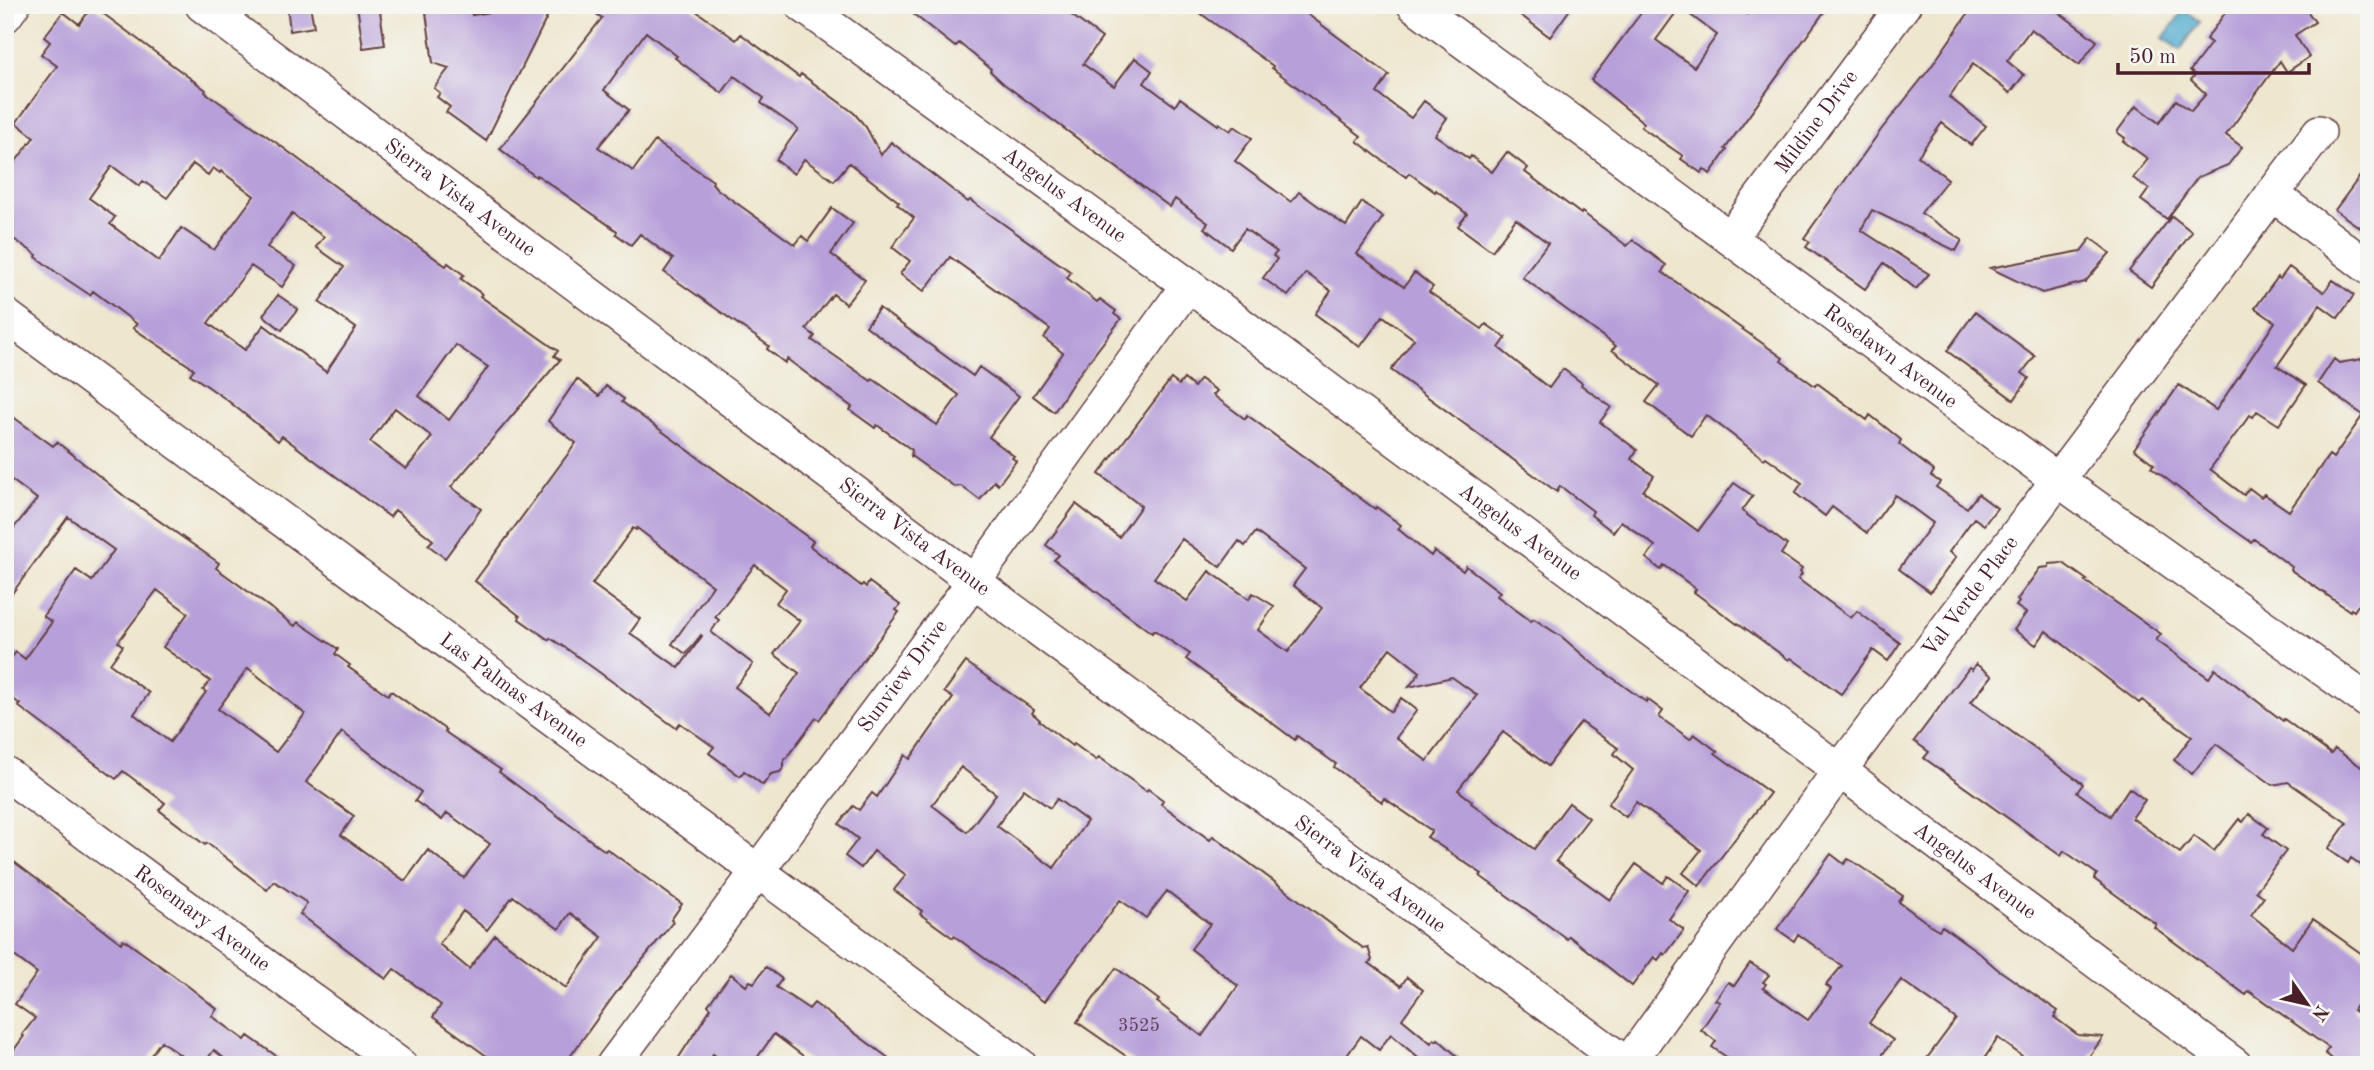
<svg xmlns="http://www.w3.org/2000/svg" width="2374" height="1070" viewBox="0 0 2374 1070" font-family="'Old Standard TT',serif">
	<rect width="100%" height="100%" fill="#f6f6f2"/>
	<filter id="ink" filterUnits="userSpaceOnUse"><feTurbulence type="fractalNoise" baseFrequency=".0143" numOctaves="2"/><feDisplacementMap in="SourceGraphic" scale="14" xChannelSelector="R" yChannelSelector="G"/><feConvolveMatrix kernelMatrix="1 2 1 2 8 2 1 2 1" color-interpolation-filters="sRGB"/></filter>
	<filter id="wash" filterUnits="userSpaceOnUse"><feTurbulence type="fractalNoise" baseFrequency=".00686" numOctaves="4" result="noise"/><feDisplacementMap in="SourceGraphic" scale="28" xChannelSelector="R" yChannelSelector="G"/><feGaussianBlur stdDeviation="1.57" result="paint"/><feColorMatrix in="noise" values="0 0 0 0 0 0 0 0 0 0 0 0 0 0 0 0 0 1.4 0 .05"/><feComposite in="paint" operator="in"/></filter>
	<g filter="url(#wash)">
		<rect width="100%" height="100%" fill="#eee6cd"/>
		<path fill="#4eaacc" stroke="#4c647c" stroke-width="2" d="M2184,10L2200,22L2180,50L2163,38Z"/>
		<g id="blocks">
			<path fill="#b7a0d9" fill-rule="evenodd" d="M287,5H310L314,27L290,31Z
				M357,5H379L385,45L363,48Z
				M425,5H450L451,9L470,6L472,15L534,5H553L486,141L446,112L450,107L437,97L440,93L434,88L449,68L433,63Z
				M584,5H688L736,40L741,34L799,77L801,74L854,113L866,127L881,155L891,142L968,202L970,200L1071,272L1067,278L1097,302L1100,299L1116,311L1114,314L1121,319L1074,381L1054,412L1033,396L1063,353L1044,338L1050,329L950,257L924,291L900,274L910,261L892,247L914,218L897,204L899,202L849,163L834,181L804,159L794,174L776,160L798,129L761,103L764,98L734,76L722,93L675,58L677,56L646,32L604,90L629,110L598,147L633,171L655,141L713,181L712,183L717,189L795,245L802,236L808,241L832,208L853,223L831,254L865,280L846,304L833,294L806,329L815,336L812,340L871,381L873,379L937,425L959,395L866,326L879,308L973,376L979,367L1019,396L989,437L1014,456L1012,458L1016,461L998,485L994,481L980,500L961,486L955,487L925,466L911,456L912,450L877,425L875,428L850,410L852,407L787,359L785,363L767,349L769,346L664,272L673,259L640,234L631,245L616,234L617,231L537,175L536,177L500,149L602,18Z
				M902,5H1058L1102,38L1083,64L1114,86L1135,58L1152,71L1144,83L1175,106L1180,98L1218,125L1219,123L1230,131L1234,126L1252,138L1235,161L1291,202L1299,192L1346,226L1362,202L1383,217L1357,254L1404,287L1414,273L1417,274L1433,287L1429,292L1482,329L1486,324L1506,338L1499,348L1549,388L1563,369L1582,383L1581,385L1611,407L1600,422L1637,450L1631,459L1654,476L1643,491L1698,531L1734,483L1753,496L1742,511L1787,545L1781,554L1802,569L1800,572L1802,574L1798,579L1851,618L1857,611L1900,643L1888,661L1873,650L1841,694L1791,658L1789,660L1738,623L1737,624L1694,592L1696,589L1664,565L1661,570L1646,558L1655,546L1621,521L1613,532L1591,515L1593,511L1560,486L1557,492L1391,370L1414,339L1383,316L1360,347L1315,314L1331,291L1306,273L1288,296L1263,278L1277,259L1273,256L1277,252L1245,229L1231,248L1204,228L1208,223L1175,199L1170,207L1004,84L990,71L991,69L959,43L955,47Z
				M1189,5H1295L1389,75L1377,93L1411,118L1424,101L1447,118L1435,135L1469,159L1471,156L1492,172L1507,152L1528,168L1525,172L1581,214L1582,212L1627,246L1633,240L1666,265L1662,272L1783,358L1781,361L1815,386L1817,383L1867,420L1870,415L1889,430L1901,440L1899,444L1934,471L1931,476L1940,482L1936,487L1967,508L1978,494L1997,508L1984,525L1974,518L1949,552L1956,557L1930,592L1899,569L1933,523L1895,495L1867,533L1832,507L1825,516L1795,493L1802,483L1766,457L1764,459L1706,415L1691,436L1646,402L1659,385L1612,350L1616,346L1522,277L1548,243L1516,219L1492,251L1458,226L1467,214L1436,190L1435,192L1409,173L1406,177L1375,155L1357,141L1361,136L1272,68L1273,66Z
				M1507,5H1573L1550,37Z
				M1647,5H1735L1747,14L1754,5H1829L1725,149L1727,150L1710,174L1704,169L1701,173L1681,159L1683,156L1641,127L1644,123L1591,80ZM1680,7L1717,35L1694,67L1656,40Z
				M1974,5H2049L2097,41L2079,65L2031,29L2007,61L2024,75L2010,93L1973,64L1949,97L1986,126L1971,145L1942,123L1918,156L1948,179L1921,213L1962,240L1956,251L1872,210L1861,230L1929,274L1916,289L1884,263L1865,289L1806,247L1810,242L1804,238L1881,130L1931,67Z
				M2231,5H2303L2315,22L2295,35L2309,57L2287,72L2280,61L2226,135L2242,147L2228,165L2198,177L2167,219L2141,200L2149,189L2133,178L2148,159L2123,141L2125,138L2117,132L2136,106L2159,123L2176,100L2191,111L2206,94L2191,80L2195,75L2190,71L2211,43L2206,39Z
				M93,6L206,90L205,92L274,141L352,199L446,266L448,263L464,275L461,279L482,294L480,296L558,351L554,356L560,360L451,487L481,509L445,558L428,545L433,540L395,510L390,517L282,436L278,441L227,400L190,374L194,369L133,328L137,324L93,291L90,295L57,273L36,257L37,255L5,233V176L34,137L16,123L57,66L41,54L50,42L44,37L63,12L79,24ZM193,164L208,175L213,168L220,173L221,171L254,196L214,250L181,228L159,261L110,224L115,217L89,198L112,166L139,186L143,181L167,198ZM292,214L324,237L316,247L344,267L319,302L356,328L326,372L264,325L245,350L208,323L251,266L282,287L296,266L267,247ZM456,345L488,367L449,420L419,396ZM395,408L432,437L406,469L370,442Z
				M2369,164V234L2335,210Z
				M2172,216L2192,232L2151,287L2129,271Z
				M2091,238L2110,253L2085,282L2042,293L1990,268L2081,251Z
				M2289,267L2324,292L2333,280L2354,295L2338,318L2320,305L2277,366L2306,385L2279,425L2257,411L2253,417L2250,415L2210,469L2244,495L2249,488L2261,497L2264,494L2289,511L2329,455L2333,458L2363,415L2318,383L2334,359L2339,363L2369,358V589L2354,611L2351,609L2350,611L2291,570L2292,567L2254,539L2251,542L2224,523L2151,467L2154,464L2134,449L2179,385L2216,410L2275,322L2255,308L2278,277L2280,279Z
				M278,295L298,309L282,330L263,315Z
				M1975,312L2035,356L2022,373L2029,378L2014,400L1947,351Z
				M577,379L599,396L606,386L624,399L622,402L813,541L810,546L861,586L863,584L866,587L869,582L900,605L896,610L899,612L819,720L816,718L784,761V767L780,772L771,774L763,785L744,771L740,776L709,753L714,747L680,723L676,728L570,651L550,638L549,640L519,619L520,616L475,581L576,443L548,421ZM633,528L636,530L637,528L713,586L672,644L686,654L701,635L702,636L679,668L630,633L640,619L592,584ZM755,565L786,589L776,603L800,621L774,654L799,673L770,713L735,687L753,664L711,632L719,620L715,617Z
				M1171,379L1179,385L1184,379L1194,387L1200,379L1217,391L1213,395L1245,419L1247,415L1375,509L1376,507L1401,525L1398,529L1431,556L1434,551L1463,571L1466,566L1500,592L1497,596L1531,621L1534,619L1562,637L1592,663L1646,702L1647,699L1663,711L1659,717L1690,739L1694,734L1717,751L1715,753L1770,793L1699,886L1683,873L1701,850L1636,802L1626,817L1608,804L1633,770L1614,754L1618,748L1581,722L1548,766L1503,732L1458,790L1472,801L1471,803L1534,849L1569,803L1589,818L1556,861L1610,900L1636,864L1663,883L1668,876L1689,891L1669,919L1684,930L1665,955L1663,953L1658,960L1654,957L1632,986L1569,936L1567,939L1480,876L1482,874L1427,837L1432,831L1384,798L1382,802L1365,790L1334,767L1336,764L1297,736L1295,740L1186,659L1190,654L1154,630L1152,633L1054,560L1059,555L1046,545L1076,504L1119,537L1141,506L1099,474ZM1256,532L1305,569L1293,585L1322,608L1288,652L1258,630L1274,606L1253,593L1249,599L1209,571L1187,601L1154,578L1182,539L1220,567L1239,541L1245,546ZM1390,648L1420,672L1409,687L1452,677L1477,695L1427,761L1396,738L1417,710L1401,698L1391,712L1360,688Z
				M5,411L53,446L57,442L124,496L219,563L216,568L295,626L298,622L338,649L335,654L350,665L348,667L388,695L391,691L446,730L445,732L501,770L499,772L605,851L607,849L682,904L671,920L673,922L615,994L564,1065H499L433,1017L441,1005L394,969L386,979L300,914L307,903L274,881L267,890L207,843L205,845L159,810L165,803L123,771L116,779L18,706L20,704L5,693V666L16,652L25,659L52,622L43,616L76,570L92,581L114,550L68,517L5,603V539L37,499L5,475ZM157,590L188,613L163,647L210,681L203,690L206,692L170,742L134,714L149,693L110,664L123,646L118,642ZM248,668L305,714L276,752L218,709ZM342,732L421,792L415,801L442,820L447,813L490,844L464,878L428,850L405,881L341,835L354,816L306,782ZM513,896L559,929L570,913L602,937L566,988L495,935L469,969L439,944L463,911L487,930Z
				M2063,563L2087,580L2085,581L2161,634L2156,640L2209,678L2215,669L2283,721L2284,719L2331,754L2335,749L2369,772V871L2351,858L2348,863L2328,849L2347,823L2288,782L2273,785L2216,744L2192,774L2174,760L2192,736L2142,700L2139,703L2046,631L2036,645L2014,630L2026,613L2016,606L2019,602L2017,600L2040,568L2049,567V564Z
				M966,662L1034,710L1032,713L1040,720L1039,721L1072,746L1074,744L1096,760L1099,757L1146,791L1148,789L1163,800L1161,804L1210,840L1213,836L1363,948L1368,947L1372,960L1369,963L1401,986L1407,977L1423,990L1402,1019L1431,1043L1434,1039L1436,1041L1438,1039L1467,1065H1413L1418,1058L1391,1034L1379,1050L1361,1036L1340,1065H1139L1077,1022L1116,968L1159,1000L1157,1002L1202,1036L1238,986L1191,949L1210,924L1167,891L1146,918L1120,900L1045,1001H1043L954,936L953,938L920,914L922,911L894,890L906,875L874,851L861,868L845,856L858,839L839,824L853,806L859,810L872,793L877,797L905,755L910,759L953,698L944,692ZM961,767L996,794L967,832L932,805ZM1024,789L1050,808L1057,799L1087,821L1054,868L997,826Z
				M1976,664L1992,676L1971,702L2083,784L2077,792L2110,816L2129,788L2145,800L2132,818L2180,853L2194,836L2214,851L2239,819L2243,822L2249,814L2268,828L2263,834L2286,851L2256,891L2264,897L2251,915L2292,948L2313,919L2369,959V986L2353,1010L2369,1023V1065H2340L2325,1053L2329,1048L2249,991L2246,995L2154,927L2156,924L2094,879L2097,874L2064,851L2061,856L1924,758L1929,752L1914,741L1969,668L1972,670Z
				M1831,854L1844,864L1848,859L1854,862L1903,896L1899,902L1930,925L1939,930L1942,926L1977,951L1996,968L2058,1011L2054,1017L2078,1035L2103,1037L2083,1065H2034L1998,1038L1980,1065H1922L1956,1019L1901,980L1869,1023L1893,1040L1875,1065H1738L1712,1047L1716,1041L1701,1030L1720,1002L1715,1000L1728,982L1734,986L1750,963L1769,975L1763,982L1766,984L1763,988L1808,1020L1831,989L1826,985L1842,966L1798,934L1794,941L1777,929Z
				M5,855L121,943L123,939L188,986L217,1009L212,1016L245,1040L248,1036L289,1065H232L214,1050L203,1065H194L161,1041L144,1065H5V1062L24,1036L22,1035L35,1018L15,1004L37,973L5,949Z
				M766,967L782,979L776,987L809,1009L814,1003L898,1065H815L774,1034L752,1065H728L713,1054L706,1065H674L711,1008L708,1005L731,974L746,986L750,981L754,983Z"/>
		</g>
	</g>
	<g filter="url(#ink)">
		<use href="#blocks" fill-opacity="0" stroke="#633d43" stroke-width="2"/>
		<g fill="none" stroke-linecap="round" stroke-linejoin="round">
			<defs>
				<g id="minor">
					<path id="s1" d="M202,5L992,595L1628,1065"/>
					<path id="s2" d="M802,5L1188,285L2235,1065"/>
					<path id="s3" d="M1414,5L2040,467L2369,702"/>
					<path d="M5,16L13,5"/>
					<path d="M2272,194L2369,268"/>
					<path id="s4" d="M1730,238L1904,5"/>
					<path id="s5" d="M5,315L1020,1065"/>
					<path id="s6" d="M5,773L400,1065"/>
					<path id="s7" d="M613,1065L974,581L1188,285"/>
					<path id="s8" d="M1627,1065L1840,770L2319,132"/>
				</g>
			</defs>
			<use href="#minor" stroke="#633d43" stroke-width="36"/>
			<use href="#minor" stroke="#fff" stroke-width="33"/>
		</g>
	</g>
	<g text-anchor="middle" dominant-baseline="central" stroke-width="5" stroke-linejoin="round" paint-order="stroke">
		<g font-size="18" fill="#653f56">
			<text x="1139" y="1026">3525</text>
		</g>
		<g font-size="21" fill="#4a1f2b" stroke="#f6f6f2">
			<text stroke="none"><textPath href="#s4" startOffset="145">Mildine Drive</textPath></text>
			<text stroke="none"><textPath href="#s2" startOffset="324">Angelus Avenue</textPath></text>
			<text stroke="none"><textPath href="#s1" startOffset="322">Sierra Vista Avenue</textPath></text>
			<text stroke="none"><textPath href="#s3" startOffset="592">Roselawn Avenue</textPath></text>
			<text stroke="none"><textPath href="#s2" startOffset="891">Angelus Avenue</textPath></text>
			<text stroke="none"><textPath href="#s1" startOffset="889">Sierra Vista Avenue</textPath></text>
			<text stroke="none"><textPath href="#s8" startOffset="581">Val Verde Place</textPath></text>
			<text stroke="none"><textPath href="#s7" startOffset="485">Sunview Drive</textPath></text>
			<text stroke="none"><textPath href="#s5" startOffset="632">Las Palmas Avenue</textPath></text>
			<text stroke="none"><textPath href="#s2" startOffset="1458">Angelus Avenue</textPath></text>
			<text stroke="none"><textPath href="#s1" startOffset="1456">Sierra Vista Avenue</textPath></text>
			<text stroke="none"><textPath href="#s6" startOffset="245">Rosemary Avenue</textPath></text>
		</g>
	</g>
	<rect width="2374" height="1070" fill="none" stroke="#f6f6f2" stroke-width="28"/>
	<g transform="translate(2307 1004) rotate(124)" stroke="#f6f6f2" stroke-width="5" paint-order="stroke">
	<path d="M0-5L12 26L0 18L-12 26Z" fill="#4a1f2b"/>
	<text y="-10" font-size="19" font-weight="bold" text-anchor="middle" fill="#4a1f2b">N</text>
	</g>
	<path d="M2118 63v10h191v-10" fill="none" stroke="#4a1f2b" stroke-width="3.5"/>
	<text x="2129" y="63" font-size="21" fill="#4a1f2b" stroke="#f6f6f2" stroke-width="5" paint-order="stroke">50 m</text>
</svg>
